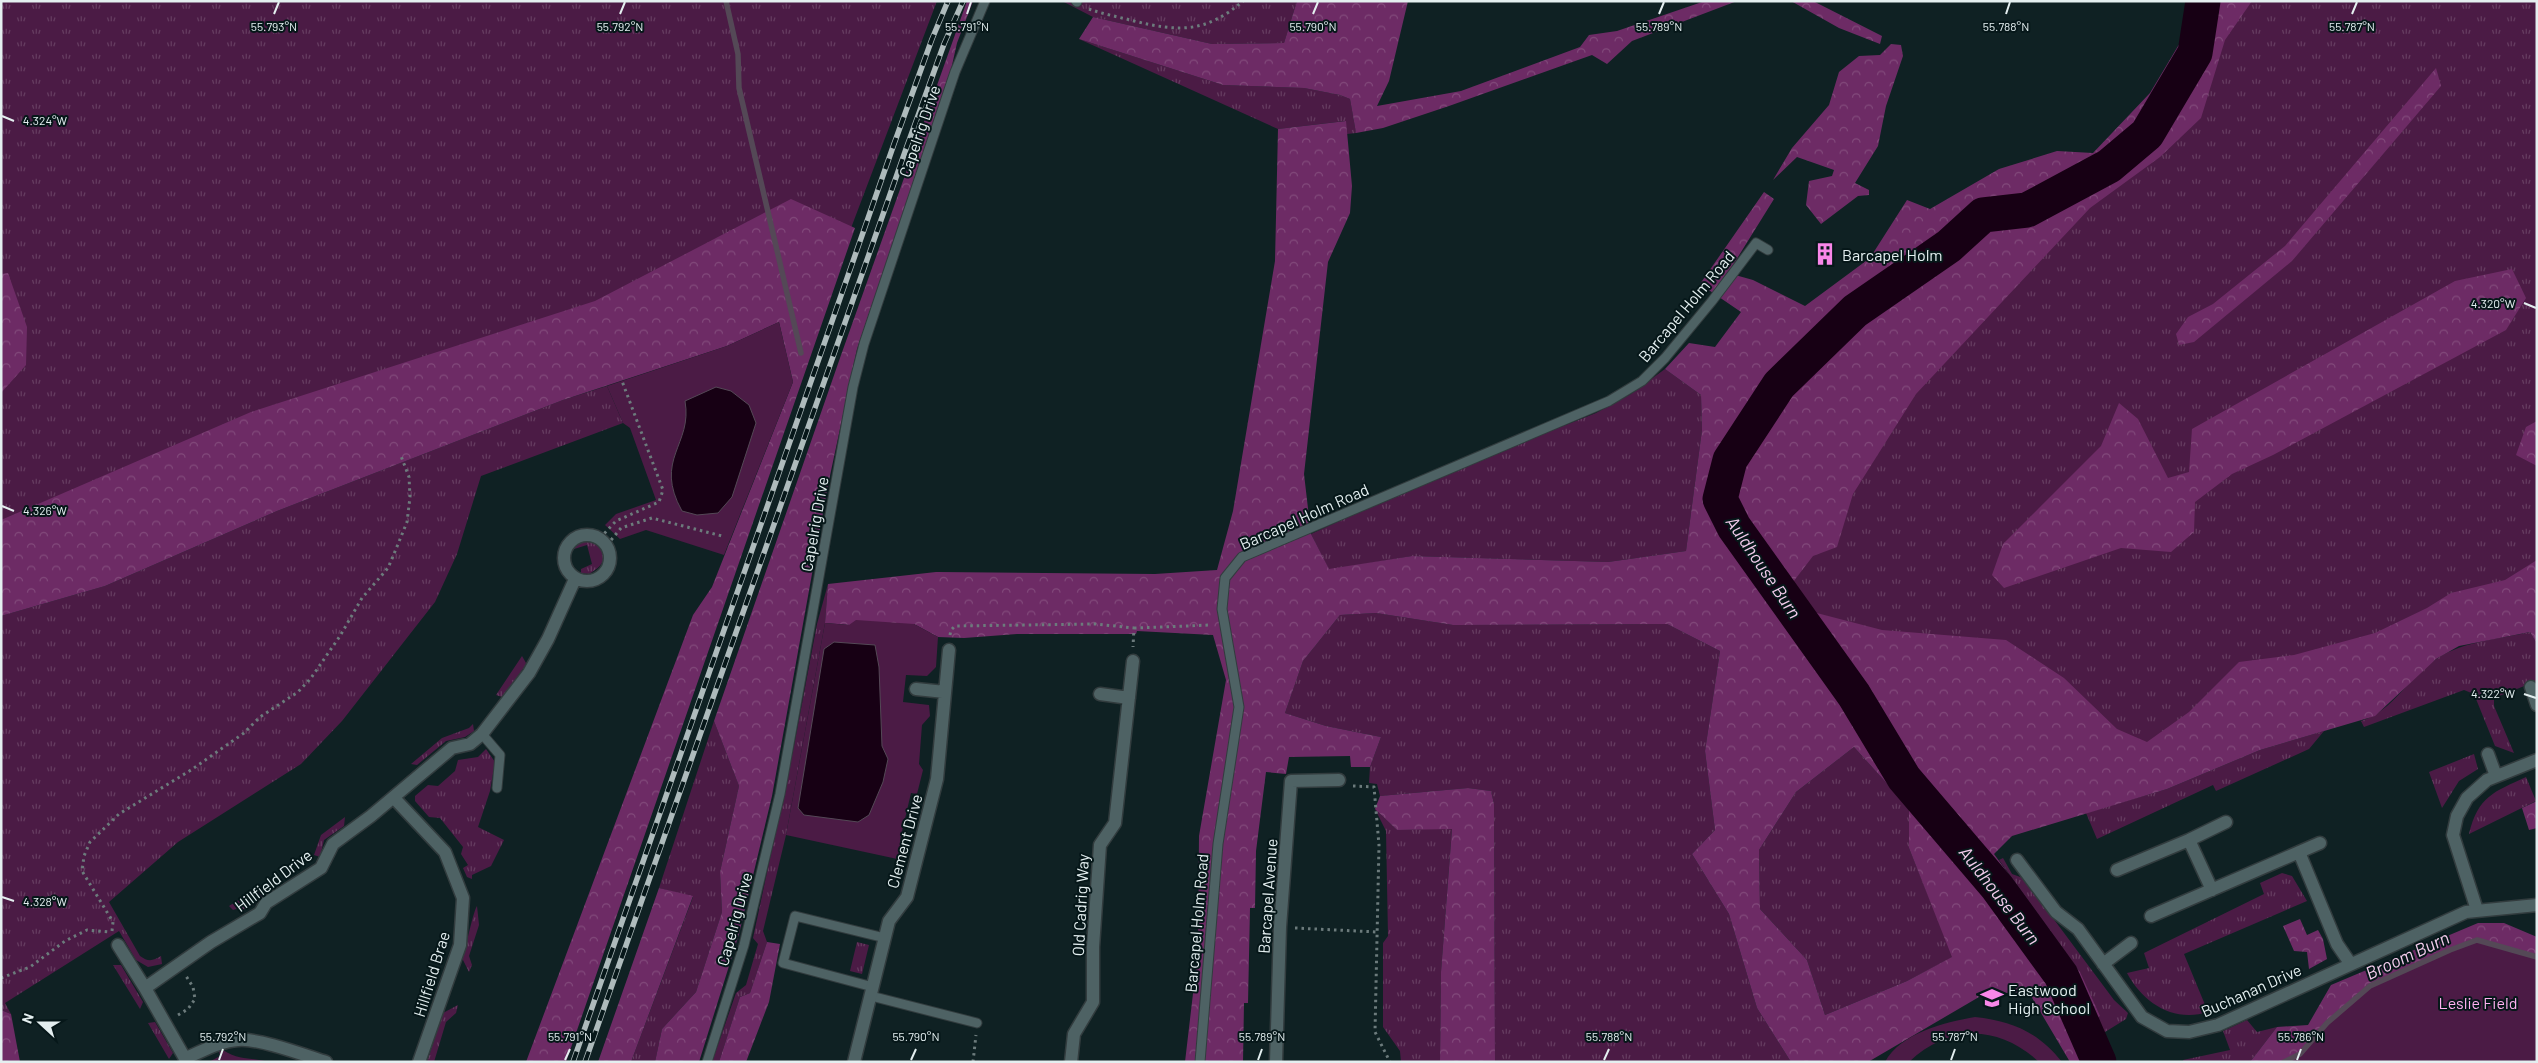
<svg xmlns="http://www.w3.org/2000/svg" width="2538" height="1063" viewBox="0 0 2538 1063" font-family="Barlow,sans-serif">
	<defs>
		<pattern id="grass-tufts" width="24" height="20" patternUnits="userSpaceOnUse" patternTransform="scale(1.25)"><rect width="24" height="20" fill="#4b1b45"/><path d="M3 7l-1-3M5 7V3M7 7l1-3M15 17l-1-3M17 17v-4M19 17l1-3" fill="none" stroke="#653c60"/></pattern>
		<pattern id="forest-crowns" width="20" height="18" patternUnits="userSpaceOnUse" patternTransform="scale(1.25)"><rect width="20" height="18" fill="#6d2b65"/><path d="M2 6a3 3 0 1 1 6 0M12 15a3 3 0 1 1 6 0" fill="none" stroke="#824a7b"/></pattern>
	</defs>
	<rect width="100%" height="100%" fill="#0f2123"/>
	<path fill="url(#grass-tufts)" d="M1,1H937L837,265L1,585Z
		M1062,1H1297L1284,43L1212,44L1093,17Z
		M2252,1H2537V596L1991,835L1749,598L1772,536Z
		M1079,39L1223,85L1304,88L1340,95L1350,99L1356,133L1347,134L1345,121L1278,129Z
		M1665,369L1701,395L1702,430L1686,551L1608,562L1412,556L1329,570L1311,534L1445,473L1596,413L1631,394Z
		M607,386L623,423L481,476L457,554L435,602L342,721L301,764L178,842L109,902L140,956C148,962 153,961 161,956L162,964L148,967L136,960L119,931L5,1003L11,1014L1,1010V616L105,586L277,511L563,400Z
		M582,539L594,541L605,555C603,565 597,569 589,574L581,573V569L592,564L587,545L574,549L573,547Z
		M828,584L825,623L786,835L763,931L767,942L750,993L740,997L719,1062H712L736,993L746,985L758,944L753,938L794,746L817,624Z
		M1376,613L1453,625L1667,624L1720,651L1705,751L1715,830L1692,854L1729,914L1757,1008L1791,1062H1495L1494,804L1491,791L1468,788L1380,796L1377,784L1369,783L1370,767L1381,737L1326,726L1285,713L1303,661L1340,615Z
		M2530,632L2537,644V681L2494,698V706L2514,753L2495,746L2474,694L2464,690L2364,727L2361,721C2394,711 2409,675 2438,658C2464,641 2500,639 2530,632Z
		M522,656L526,663L525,666L502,697L496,695Z
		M714,721L739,786L720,872L722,912L696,992L662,1029L655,1062H631L693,897L659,888Z
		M473,724L474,731L465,737L446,741L417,765L411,764L442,738L469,728Z
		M2324,731L2309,749L2216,791L2213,785L2097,839L2086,813L2167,789L2260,750Z
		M1854,747L1909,808V848L1953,957L1907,981L1825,1015L1807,960L1760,909L1759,850L1796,792Z
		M486,749L495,762L490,791L478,827L504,840L491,866L472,875V879L467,877L463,868L468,865L461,854L463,847L440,818L429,817L415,801V796L428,785L438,786L455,771L458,760L478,757Z
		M2474,754L2478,769L2459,781L2442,808L2429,772Z
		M2526,777L2536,801L2469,834C2478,796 2494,792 2526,777Z
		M1375,809L1397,830L1452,828L1441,972L1440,1062H1401L1400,1051L1383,1027V943L1388,936L1386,831Z
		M345,817L344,826L324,840L320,857L314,855L321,835Z
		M2003,858L2012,874L2023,878L2114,1000L2128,1013L2126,1019L2105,1032V1049L2115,1062H2099L2083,1026L2080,972L1999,860Z
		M2282,873L2292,876L2307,901L2184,954L2208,1012C2174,1023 2143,1003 2127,973L2149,968L2144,953L2264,894L2260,883Z
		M266,883C267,895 257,905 245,909C241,910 237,908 233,910L229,906Z
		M477,906L479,925L469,956L472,965L469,972L462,958C466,948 473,912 477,906Z
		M857,942L869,945L862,974L850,971Z
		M113,965H121L143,1002L140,1009Z
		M458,1005L456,1013L446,1022L434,1062H427L443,1013Z
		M2247,1020L2257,1032L2277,1027L2250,1062H2184L2183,1060L2230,1050L2223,1031Z
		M155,1022L173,1053L169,1059L148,1023Z"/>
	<path fill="url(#forest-crowns)" fill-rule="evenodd" d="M967,1H973L957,43L948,83L857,349L828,485L772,796L739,934L699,1062H655L662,1029L696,992L722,912L720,872L739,786L714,721L840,358Z
		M1297,1H1408L1389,81L1377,106L1461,91L1580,47L1589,35L1617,31L1705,1H1737L1632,41L1607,64L1592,55L1449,106L1383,128L1356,133L1350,99L1340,95L1304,88L1223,85L1079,39L1093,17L1212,44L1284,43Z
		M1791,1H1813L1882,36L1880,44L1839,28Z
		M2196,1H2252L2225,40L2201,118L2160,157L2090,208L1916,394L1853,494L1837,547L1813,556L1790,586L1809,611L1882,630L2006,640L2064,678L2117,729L2147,742L2189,712L2239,662L2294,655L2375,633L2427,608L2451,593L2505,580L2537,560V644L2530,632L2459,646L2436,659L2375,716L2260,750L2167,789L2012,836L1994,854L2080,972L2100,1016L2083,1026L2099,1062H2070L2031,996L2014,992L1979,997L1868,1062H1791L1757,1008L1729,914L1692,854L1715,830L1705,751L1720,651L1667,624L1453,625L1376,613L1340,615L1303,661L1285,713L1326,726L1381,737L1370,767H1351L1350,756L1289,757L1286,774L1266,772L1256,851L1255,908H1250L1248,1003H1244L1243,1062H1185L1198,951L1199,836L1226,680L1213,635L1137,631L1136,634H1017L964,638L938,637L914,624L850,625L825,623L828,584L936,572L1155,574L1217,570L1233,511L1275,261L1278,129L1346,121L1352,186L1350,213L1328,262L1304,474L1311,534L1329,569L1412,556L1608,562L1686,551L1702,430L1701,395L1665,369L1689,343L1715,347L1741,312L1700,284L1764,192L1774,199L1728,273L1753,280L1805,306L1870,258L1907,200L1930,209L1999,169L2057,151L2093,153L2150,93L2193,21ZM1854,747L1909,808V848L1952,957L1907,981L1825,1015L1807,960L1760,909L1759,850L1796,792Z
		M1891,44L1901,45L1903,56L1886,106L1878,146L1855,183L1869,190V195L1858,196L1821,224L1806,205L1809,181L1832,176L1834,170L1797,157L1773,180L1792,148L1829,105L1839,72L1859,56L1880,55Z
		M2436,68L2441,86L2292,261L2194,342L2179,345L2176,334L2188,317L2213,304L2285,246Z
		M791,199L855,228L566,1062H526L693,615L712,587L793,382L779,322L727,346L563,400L277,511L105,586L1,616V520L251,412L595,301Z
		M2512,269L2526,298L2506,330L2273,455L2232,474L2195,502L2194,532L2171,552L2121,548L2004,588L1992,575L2003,544L2101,446L2119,403L2138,419L2168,478L2189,472L2192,429L2455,281Z
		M8,273L27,327L26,365L1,393V274Z
		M2537,421V466L2516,455L2526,427Z
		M1468,788L1491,791L1494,804L1495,1062H1440L1441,972L1452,829L1397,830L1375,809L1380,796Z
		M2537,801V828L2529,830L2522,808Z
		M659,888L693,896L631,1062H598Z
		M2300,919L2307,935L2318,930L2323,939L2327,959L2309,969L2307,952L2294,951L2283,926Z
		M2478,923H2504L2537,937V986L2406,1062H2250L2277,1027L2308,1025L2331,985Z
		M767,942L780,944L769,1002L746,1062H719L740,997L750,993Z
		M1,1010L11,1014L20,1062H1Z"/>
	<path fill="#4b1b45" d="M779,322L793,382L724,555L646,530L620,539L605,525L616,514L656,500L630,428L623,423L607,386L727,346Z
		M856,620L914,624L938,637L936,667L927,676L906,675L903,702L929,705L930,716L922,725L919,764L923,770L917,794L911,793L900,840L905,849L902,860L786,835L825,623L849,625Z
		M2477,940L2537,957V1062H2284L2300,1054L2327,1023L2370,986Z
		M1975,1017C2012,1021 2038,1032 2062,1062H2039C1999,1025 1949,1024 1909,1062H1885C1900,1033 1946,1022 1975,1017Z
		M223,1050C240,1061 250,1057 269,1062H209L220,1056L219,1051Z"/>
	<path fill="#170014" stroke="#544856" d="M716,387L731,391L749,405L756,423L732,497L718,513L697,515L682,511C653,459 693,445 685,401Z
		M834,642L875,645L879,667L882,746L888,759L883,782L869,815L858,822L804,815L798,808L824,649Z"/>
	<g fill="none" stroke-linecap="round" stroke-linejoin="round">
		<path stroke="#544856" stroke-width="5.5" d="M726,1L738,54L739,88L801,353
			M2284,1062L2300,1054L2327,1023L2370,986L2450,950L2477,940L2537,957"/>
		<path stroke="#170014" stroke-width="35" d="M2099,1062L2061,975L1997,887L1904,778L1854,695L1734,527L1720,499L1730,460L1779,385L1855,311L1949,246L1983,215L2027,210L2109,166L2147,134L2195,53L2203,1"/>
		<defs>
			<path id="service" d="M1076,1L1077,2
				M482,734L500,755L497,788
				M873,987L783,963L795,916L885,938
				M871,996L977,1023
				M707,1062L744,945L780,794L853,387L864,344L955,72L985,1
				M1200,1062L1218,844L1239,707L1222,609L1225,578L1242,557L1609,401L1642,381L1665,358L1712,301L1756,243L1768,250"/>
			<path id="minor" d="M564 558a23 23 0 1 1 46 0a23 23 0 1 1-46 0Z
				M2531,687L2537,705
				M916,689L945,692
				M1100,694L1129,698
				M2488,754L2496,776
				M394,798L445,852L463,898L460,945L419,1062
				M2189,840L2212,890
				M2299,852L2337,944L2350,963
				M2017,860L2056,912L2078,929L2142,1017L2167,1031L2189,1032L2218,1025L2466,912L2537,905
				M2117,870L2189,840L2226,822
				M2477,910L2453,835L2457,816L2467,798L2487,780L2537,760
				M2151,916L2320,843
				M118,945L145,988
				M2103,964L2131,943
				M186,1058C203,1051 220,1041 238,1040C259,1038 304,1055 326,1062
				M187,1062L145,988L211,942L260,913L266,903L321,868L333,844L371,816L452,748L470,744L482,734L529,673L548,639L575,579
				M854,1062L889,921L907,897L937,779L949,650
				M1071,1062L1074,1034L1093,1002V947L1100,845L1115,823L1133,661
				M1276,1062L1280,927L1291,781L1339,780"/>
		</defs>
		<use href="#service" stroke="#323c3e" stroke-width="11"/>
		<use href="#minor" stroke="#323c3e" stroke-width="15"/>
		<path stroke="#6c7b7c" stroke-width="3" stroke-dasharray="2.5 4" stroke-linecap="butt" d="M1089,9C1103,14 1119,17 1134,21C1179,32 1206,33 1243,1
			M600,538L616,521L659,502L663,490L622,381
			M607,545L621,528L652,518L722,536
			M1134,628L1211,625
			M950,635L951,630L955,626L1095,624L1134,628L1133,647
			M1353,786L1374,787L1379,845L1375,1032L1390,1062
			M1295,928L1377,932
			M112,931L113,922L82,871L84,856L90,842L119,814L191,770L244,733L260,717L298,692L311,678L340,636L362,598L388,568L396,549L407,522L410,497L409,477L401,456
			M1,978L30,967L65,941L87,930L109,932
			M178,1015L188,1009L195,999L193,987L186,976
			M973,1062L976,1035"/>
		<use href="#service" stroke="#4e6264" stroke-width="9"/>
		<use href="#minor" stroke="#4e6264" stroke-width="12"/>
		<defs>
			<path id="rail" d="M573,1062L894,144L932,39L948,1
				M585,1062L906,149L944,44L963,1"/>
		</defs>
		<use href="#rail" stroke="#aebbbc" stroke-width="5.5"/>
		<use href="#rail" stroke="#061719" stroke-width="4" stroke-dasharray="11" stroke-linecap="butt"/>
	</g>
	<path fill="none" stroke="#e4eff0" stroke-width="2" d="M274,14L279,2M620,14L625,2M967,14L971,2M1313,14L1318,2M1659,14L1664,2M2006,14L2010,2M2352,14L2357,2M2,116L14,121M2524,303L2536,308M2,506L14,511M2524,694L2536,698M2,897L14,901M219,1060L223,1049M565,1060L570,1049M911,1060L916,1049M1258,1060L1262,1049M1604,1060L1609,1049M1951,1060L1955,1049M2297,1060L2301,1049"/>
	<defs>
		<symbol id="building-bare" viewBox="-9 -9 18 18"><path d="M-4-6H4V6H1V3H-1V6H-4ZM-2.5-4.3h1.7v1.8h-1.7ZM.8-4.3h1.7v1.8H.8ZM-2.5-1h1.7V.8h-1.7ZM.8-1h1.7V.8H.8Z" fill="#f987e9" stroke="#061719" stroke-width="2.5" paint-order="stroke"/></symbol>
		<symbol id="school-bare" viewBox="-9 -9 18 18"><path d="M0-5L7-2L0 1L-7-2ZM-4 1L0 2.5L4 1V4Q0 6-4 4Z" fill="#f987e9" stroke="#061719" stroke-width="2.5" paint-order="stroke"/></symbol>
	</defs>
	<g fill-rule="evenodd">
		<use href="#building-bare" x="1809" y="238" width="32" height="32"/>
		<use href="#school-bare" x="1976" y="982" width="32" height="32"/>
	</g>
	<g text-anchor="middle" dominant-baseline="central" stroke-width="4" stroke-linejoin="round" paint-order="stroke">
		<g font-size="16" fill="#e4eff0" stroke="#061719">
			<text transform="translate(919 131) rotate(-71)">Capelrig Drive</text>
			<text transform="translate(1686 306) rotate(-50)">Barcapel Holm Road</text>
			<text transform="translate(1304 516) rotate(-24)">Barcapel Holm Road</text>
			<text transform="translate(814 524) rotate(-80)">Capelrig Drive</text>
			<text transform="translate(904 841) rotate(-75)">Clement Drive</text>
			<text transform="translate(273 880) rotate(-37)">Hillfield Drive</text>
			<text transform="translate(1267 896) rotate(-86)">Barcapel Avenue</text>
			<text transform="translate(1080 905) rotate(-87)">Old Cadrig Way</text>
			<text transform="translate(734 919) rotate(-75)">Capelrig Drive</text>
			<text transform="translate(1196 923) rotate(-85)">Barcapel Holm Road</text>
			<text transform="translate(431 974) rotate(-73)">Hillfield Brae</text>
			<text transform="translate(2251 990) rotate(-24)">Buchanan Drive</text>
		</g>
		<g font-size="16" fill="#e4eff0" stroke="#061719" text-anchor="start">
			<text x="1842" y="254">Barcapel Holm</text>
			<text x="2008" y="989">Eastwood<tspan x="2008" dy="18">High School</tspan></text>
		</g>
		<g font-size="16" fill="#feb1f1" stroke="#061719">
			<text x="2478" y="1002">Leslie Field</text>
		</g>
		<g font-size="18" font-style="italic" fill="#f4cded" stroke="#061719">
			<text transform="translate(1764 567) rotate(56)">Auldhouse Burn</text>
			<text transform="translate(2000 895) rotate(52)">Auldhouse Burn</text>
			<text transform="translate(2407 955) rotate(-25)">Broom Burn</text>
		</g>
	</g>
	<g font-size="12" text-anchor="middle" fill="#e4eff0" stroke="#061719" stroke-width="4" stroke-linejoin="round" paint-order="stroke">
		<text x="620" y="31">55.792°N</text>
		<text x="967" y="31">55.791°N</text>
		<text x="1313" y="31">55.790°N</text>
		<text x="1659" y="31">55.789°N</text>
		<text x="2006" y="31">55.788°N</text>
		<text x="2352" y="31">55.787°N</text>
		<text x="274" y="31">55.793°N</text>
		<text x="45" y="125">4.324°W</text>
		<text x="2493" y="308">4.320°W</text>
		<text x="45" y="515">4.326°W</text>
		<text x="2493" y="698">4.322°W</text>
		<text x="45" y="906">4.328°W</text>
		<text x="223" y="1041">55.792°N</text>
		<text x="570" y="1041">55.791°N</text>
		<text x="916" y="1041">55.790°N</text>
		<text x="1262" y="1041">55.789°N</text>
		<text x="1609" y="1041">55.788°N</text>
		<text x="1955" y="1041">55.787°N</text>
		<text x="2301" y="1041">55.786°N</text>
	</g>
	<rect width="2538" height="1063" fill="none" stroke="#e4eff0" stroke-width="5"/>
	<g transform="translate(40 1023) rotate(291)" stroke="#061719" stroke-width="4" paint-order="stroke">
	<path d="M0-4L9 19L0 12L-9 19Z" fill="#e4eff0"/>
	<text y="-8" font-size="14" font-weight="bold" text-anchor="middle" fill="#e4eff0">N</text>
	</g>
</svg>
